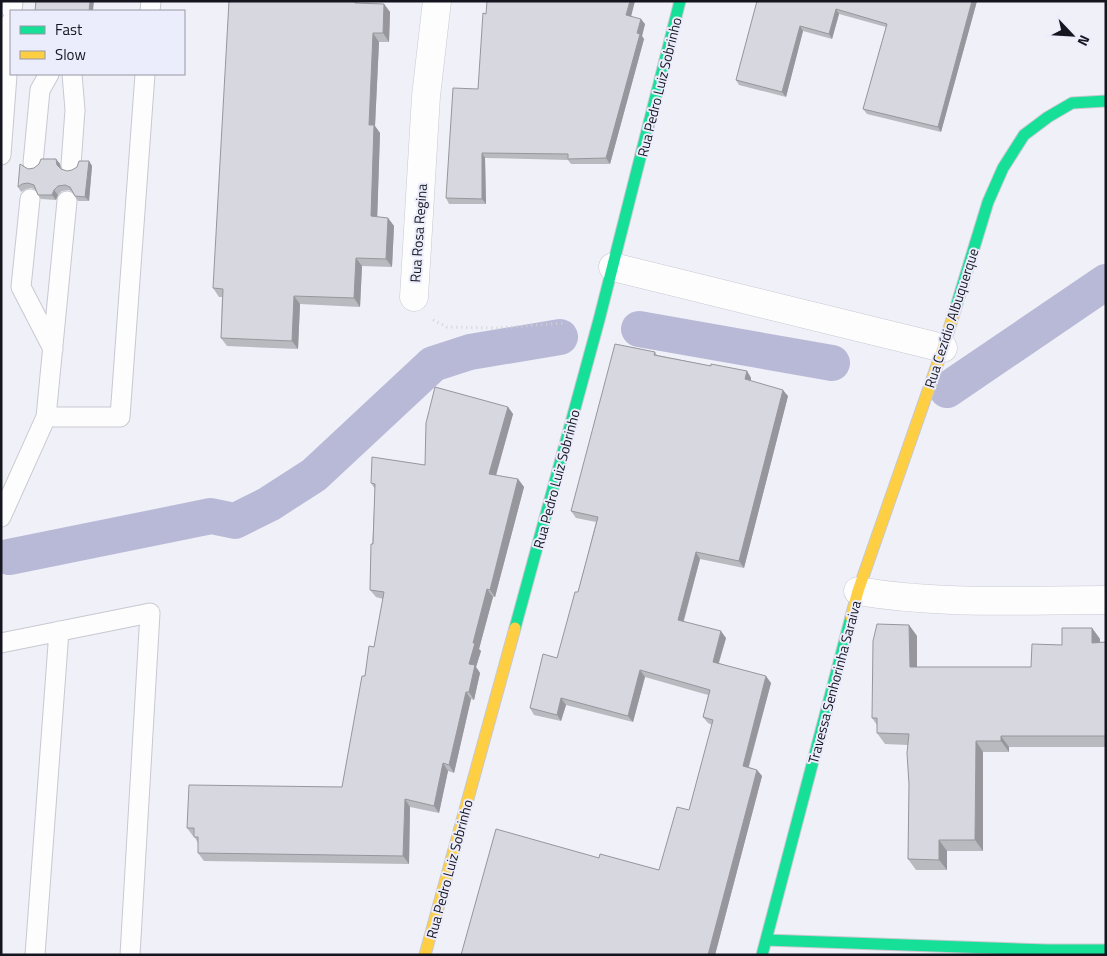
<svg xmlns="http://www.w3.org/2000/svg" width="1107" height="956" viewBox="0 0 1107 956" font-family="'Titillium Web',sans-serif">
	<rect width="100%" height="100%" fill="#f0f0f8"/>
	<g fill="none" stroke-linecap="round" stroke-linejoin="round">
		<path stroke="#b8b9d6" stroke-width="36" d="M639,329L832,363
			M947,390L1106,282
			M9,557L211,516L235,521L269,504L314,475L433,364L470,352L560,337"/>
		<defs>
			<path id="lane" d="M12,11L13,1
				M150,11L151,1
				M1,155L11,22
				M33,163L40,90L49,74
				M71,165L75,110L72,74
				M30,199L21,287L53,349
				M46,417H120L145,74
				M1,517L46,417L67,201
				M1,643L150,613L130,955
				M35,955L59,631"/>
			<path id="street" d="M613,267L943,348
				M414,297L426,96L437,1
				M858,591C940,605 1023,600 1106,600"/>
			<path id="fast" d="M955,310L988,202L1003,168L1024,135L1048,117L1072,103L1106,101
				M515,628L599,320L680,1
				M766,940L1047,950H1106
				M762,955L851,617"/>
			<path id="slow" d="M851,617L858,591L943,348L955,310
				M425,955L515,628"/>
		</defs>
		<use href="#lane" stroke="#c8c8d1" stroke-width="21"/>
		<use href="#street" stroke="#c8c8d1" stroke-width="29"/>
		<use href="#fast" stroke="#c8c8d1" stroke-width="13"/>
		<use href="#slow" stroke="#c8c8d1" stroke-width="13"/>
		<path stroke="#d1d1d3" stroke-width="3" stroke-dasharray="1 4" stroke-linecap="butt" d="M433,320L447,327L497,328L565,323"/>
		<use href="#lane" stroke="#fdfdfe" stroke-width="19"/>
		<use href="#street" stroke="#fdfdfe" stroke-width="28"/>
		<use href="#fast" stroke="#16e098" stroke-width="11"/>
		<use href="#slow" stroke="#ffcf43" stroke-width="11"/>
	</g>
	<path fill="#b9b9c0" d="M757,1H977L941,132L867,114L863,109L886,27L839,14L832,39L803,31L786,97L739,85L736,80Z
		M362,3L384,4L390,12L389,42H379L375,126L380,133L377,217L388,218L394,226L392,267L362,266L360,307L300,304L298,349L227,346L221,338L222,297H219L213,288Z
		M486,14L631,16L645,24L642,36L644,39L610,164H571L568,160L485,158L486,204H449L446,198L478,89Z
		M56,159L60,164L61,169L67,171L72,170L89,161L92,166L89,201H78L72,192L69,190L62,191L58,195L56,200L41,199L35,190L32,188L26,189L21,192L18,187L28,169L34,168Z
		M655,352L657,355L711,366L747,371L751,378V381L788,396L744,568L700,559L684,621L726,638L719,663L771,683L749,767L757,770L762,776L715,955L599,858L659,870L689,810L712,725L708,723L703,717L708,695L645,677L633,722L566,705L561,721L534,715L530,708L557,658L578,592L596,522L576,518L571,511Z
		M508,407L513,414L496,476L518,479L524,487L495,597H493L479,649L481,651L476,667L480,673L474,700L471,699L454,773L448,771L439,813L410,807L409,864L204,861L198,853V843L194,836H193L187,828L342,787L365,676L374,647L383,599L376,597L370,590L375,489L371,483L425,465Z
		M909,625L917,636V667H1031L1062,645L1092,628L1100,639V642H1106V747H1009V752H983V851H947V870H916L908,859L909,784L908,745L885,744L877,733V725L872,718Z"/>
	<path fill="#96969c" d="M90,1H94L93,11H89Z
		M630,1H635L630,21L626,15Z
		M972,1H977L941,132L938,127Z
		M384,4L390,12L389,42L383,33Z
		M836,9L839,14L832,39L829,34Z
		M641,19L645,24L642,36L644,39L610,164L606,158Z
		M800,26L803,31L786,97L782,92Z
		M373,33L379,42L375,126L380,133L377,225L371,216L369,125Z
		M482,153L485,158L486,204L482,199Z
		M56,159L60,164L61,169L57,165Z
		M89,161L92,166L89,201L85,197Z
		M54,190L58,195L56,200L52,195Z
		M388,218L394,226L392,267L386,259Z
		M356,258L362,266L360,307L354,298Z
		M294,296L300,304L298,349L292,341Z
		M747,371L751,378L750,386L745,379Z
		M783,390L788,396L744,568L739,561Z
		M508,407L513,414L494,482L489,474Z
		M518,479L524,487L495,597L490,590Z
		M696,552L700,559L682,626L678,620Z
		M487,589L493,597L479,649L481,651L476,667L480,673L474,700L469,692V664L473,643Z
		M909,625L917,636V678L910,667Z
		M1092,628L1100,639V654L1092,643Z
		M721,631L726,638L717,668L713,662Z
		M640,670L645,677L633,722L628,716Z
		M766,676L771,683L747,772L743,766Z
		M466,692L471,699L454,773L449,765Z
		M561,698L566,705L561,721L557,715Z
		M1001,736L1009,747V752L1001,741Z
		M976,741L983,752V851L975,840Z
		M443,763L448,771L439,813L434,806Z
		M757,770L762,776L715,955H708Z
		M405,799L410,807L409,864L403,856Z
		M939,840L947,851V870L939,860Z"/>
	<path fill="#d7d7df" stroke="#96969c" d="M36,1H90L89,11H35Z
		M229,1H355V3L384,4L383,33H373L369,125H374L371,216L388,218L386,259L356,258L354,298L294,296L292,341L221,338L223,289L213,288Z
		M487,1H630L626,15L641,19L637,33L640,34L606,158L568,159V154L482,153V199L446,198L453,88L478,89L483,13L486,14Z
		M757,1H972L938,127L863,109L887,24L836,9L829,34L800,26L782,92L736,80Z
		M41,159H56L57,165L61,169L67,171L72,170L77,167L79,161H89L85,197L75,196L70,187L65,185L58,186L54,190L52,195H38L34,185L28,183L22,184L18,187L20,164L28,169L34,168L39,164Z
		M615,344L655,352L654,355L711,366V364L747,371L745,379L783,390L739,561L696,552L678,620L721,631L713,662L766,676L743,766L757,770L708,955H461L496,829L599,858L600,854L659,870L677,807L689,810L713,720L703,717L710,690L640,670L628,716L561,698L557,715L530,708L543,654L557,658L575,592H578L598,517L571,511Z
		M435,387L508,407L489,474L518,479L490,590L487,589L473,643H475L469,664L475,665L469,692H466L449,765L443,763L434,806L405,799L403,856L198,853V837H194V828H187L189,785L342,787L362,676H365L369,646L374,647L384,592L370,590L371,544H373L375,484L371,483L372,457L425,465L426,423Z
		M877,624L909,625L910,667H1031L1032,644L1062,645V628H1092V643L1106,642V736H1001V741H976L975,840H939V860L908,859L909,784L907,753L909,734L877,733V718H872L873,641Z"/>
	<g text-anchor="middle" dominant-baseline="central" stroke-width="4" stroke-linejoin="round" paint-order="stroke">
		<g font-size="14" fill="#14151e" stroke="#ecedfc">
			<text transform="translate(659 87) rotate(-76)">Rua Pedro Luiz Sobrinho</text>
			<text transform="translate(418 233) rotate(-86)">Rua Rosa Regina</text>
			<text transform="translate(951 318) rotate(-72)">Rua Cezídio Albuquerque</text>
			<text transform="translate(556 479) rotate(-75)">Rua Pedro Luiz Sobrinho</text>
			<text transform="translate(834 682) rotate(-75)">Travessa Senhorinha Saraiva</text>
			<text transform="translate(449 869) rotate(-75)">Rua Pedro Luiz Sobrinho</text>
		</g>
	</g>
	<rect width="1107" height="956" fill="none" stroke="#14151e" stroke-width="5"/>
	<rect x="10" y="10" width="175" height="65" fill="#ecedfc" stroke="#9697a3"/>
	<rect x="20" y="26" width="25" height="8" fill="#16e098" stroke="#9697a3"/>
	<text x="55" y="35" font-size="15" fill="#14151e">Fast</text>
	<rect x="20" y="51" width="25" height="8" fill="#ffcf43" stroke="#9697a3"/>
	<text x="55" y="60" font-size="15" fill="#14151e">Slow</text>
	<g transform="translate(1072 35) rotate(115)" stroke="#ecedfc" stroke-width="4" paint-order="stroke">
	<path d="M0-4L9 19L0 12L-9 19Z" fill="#14151e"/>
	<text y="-8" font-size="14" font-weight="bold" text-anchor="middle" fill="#14151e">N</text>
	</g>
</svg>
